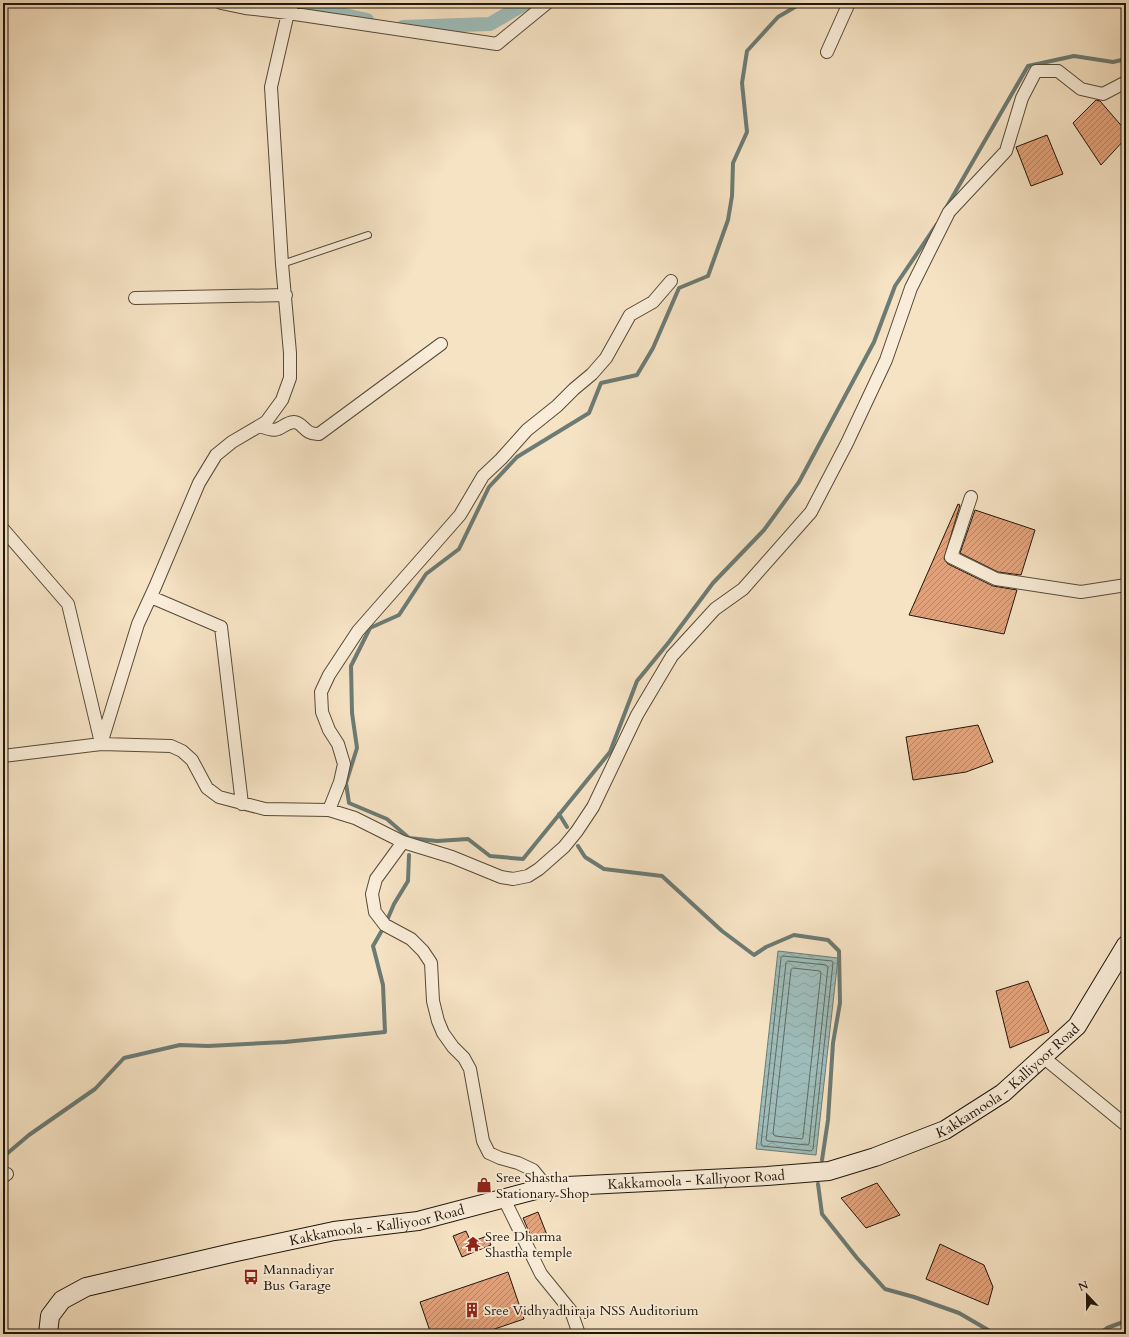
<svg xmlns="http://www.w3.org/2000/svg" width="1129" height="1337" viewBox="0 0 1129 1337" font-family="Cardo,serif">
	<defs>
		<pattern id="water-waves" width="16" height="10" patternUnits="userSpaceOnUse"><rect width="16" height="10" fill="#9ebdba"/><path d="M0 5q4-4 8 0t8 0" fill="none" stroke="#88a29f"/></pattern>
		<pattern id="building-hatch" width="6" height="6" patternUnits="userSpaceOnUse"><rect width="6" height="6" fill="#e5a37c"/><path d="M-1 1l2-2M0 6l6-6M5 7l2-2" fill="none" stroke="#b98464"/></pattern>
	</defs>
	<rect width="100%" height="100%" fill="#f6e3c4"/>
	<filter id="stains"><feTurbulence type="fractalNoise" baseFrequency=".005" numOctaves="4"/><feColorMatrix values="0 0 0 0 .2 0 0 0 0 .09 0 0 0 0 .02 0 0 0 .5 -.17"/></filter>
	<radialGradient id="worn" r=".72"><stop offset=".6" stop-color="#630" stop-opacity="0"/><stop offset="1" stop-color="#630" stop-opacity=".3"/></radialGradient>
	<path fill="url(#water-waves)" stroke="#6c7b74" d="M778,951L838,958L816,1155L756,1149Z"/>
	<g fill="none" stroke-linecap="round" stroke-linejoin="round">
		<path stroke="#606a62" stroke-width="1" d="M783,956L832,961L833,963L813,1149L811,1151L763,1146L761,1144L781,958Z
			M788,961L826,965L828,967L809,1144L807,1145L768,1141L766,1140L786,963Z
			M793,968L820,971L821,973L803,1137L802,1139L775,1136L773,1134L791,970Z"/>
		<path stroke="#6c7b74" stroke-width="4" d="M798,3L795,7L778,17L747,51L742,83L747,132L733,163L732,196L728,220L708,276L679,288L653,348L637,375L601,383L589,413L517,457L489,487L459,549L426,574L399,615L370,628L351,666L352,713L357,748L346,783L349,803L387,819L409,838L437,841L468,839L490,856L523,859L610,752L637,681L669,642L713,583L764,530L799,482L874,342L895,286L937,224
			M946,208L1028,66L1074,56L1113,62L1126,59
			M559,814L567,827
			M578,846L585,857L604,869L662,876L722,931L754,955L766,947L794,935L828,940L839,951L840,1003L833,1043L828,1120L822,1160
			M3,1157L29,1135L95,1089L124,1058L180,1045L208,1046L285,1042L385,1032L383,985L373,946L385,925L394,904L408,881L409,855
			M818,1184L822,1214L857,1258L885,1289L914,1297L959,1313L995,1334
			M1099,1334L1107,1328L1126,1321"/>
		<path stroke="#9ebdba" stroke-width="14" d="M276,3L283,4
			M305,6L367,20
			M403,27L490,24L526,3"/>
	</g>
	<path fill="url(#building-hatch)" stroke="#21170b" d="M1096,100L1100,101L1126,131V138L1101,165L1073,123Z
		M1047,135L1063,174L1031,186L1016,147Z
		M958,504L960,505L944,559L948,564L993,586L1017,590L1004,634L909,615Z
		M975,510L1035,530L1021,575L998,572L960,553Z
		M978,725L993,762L966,772L913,780L906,737Z
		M1028,981L1049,1032L1010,1048L996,991Z
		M877,1183L900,1215L866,1228L841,1198Z
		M538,1212L547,1235L533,1241L523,1218Z
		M466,1231L471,1242L487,1236L491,1245L462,1257L453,1236Z
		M940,1244L984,1265L993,1287L988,1305L926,1279Z
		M508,1272L524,1319L480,1334H431L420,1302Z"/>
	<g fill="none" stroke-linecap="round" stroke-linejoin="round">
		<defs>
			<path id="service" d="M282,264L368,235"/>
			<path id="minor" d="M221,3L245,8L288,13L497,44L547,3
				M827,52L849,3
				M135,298L286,295
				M261,426C282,436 280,423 294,422C303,422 304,435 319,434L441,344
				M971,497L951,557L996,579L1081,592L1126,585
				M3,529L68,604L101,743
				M151,597L221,627L242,804
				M101,744L138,624L155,587L199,483L216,455L232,442L266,422L282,400L290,378V353L282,264L271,87L288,13L293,3
				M3,756L101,744L171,746L182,751L192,760L207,788L219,797L265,809L329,810L355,818L403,842L376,879L372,894L375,912L385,925L411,939L423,951L431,963L433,1001L438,1021L443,1033L453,1047L464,1058L470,1069L483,1141L489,1153L500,1158L518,1163L533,1170L547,1187
				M329,810L340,782L344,764L338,744L329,730L322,712L321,692L329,675L358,631L460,515L483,476L501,459L527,430L557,406L574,389L592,374L606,358L630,315L653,302L671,281
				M403,842L452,857L501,877L513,879L528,876L539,869L564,847L577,831L593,807L637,715L672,656L715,609L743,589L811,512L847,443L886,360L911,288L949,212L1006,151L1022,98L1036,71H1058L1081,89L1103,94L1126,82
				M1043,1057L1126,1125
				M3,1177L7,1174
				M504,1199L541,1274L571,1311L579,1334"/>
			<g id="secondary">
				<path id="s1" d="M48,1334L50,1316L62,1300L86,1287L236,1252L334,1231L418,1221L547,1187L767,1176L829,1171L875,1157L945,1130L1003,1093L1077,1026L1126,945"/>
			</g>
		</defs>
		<use href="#service" stroke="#564a39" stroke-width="8"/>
		<use href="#minor" stroke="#564a39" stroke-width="14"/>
		<use href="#secondary" stroke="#21170b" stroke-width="20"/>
		<use href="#service" stroke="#f9edd9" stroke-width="6"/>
		<use href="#minor" stroke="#f9edd9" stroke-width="12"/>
		<use href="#secondary" stroke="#f9edd9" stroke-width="18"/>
	</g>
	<defs>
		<symbol id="shop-bare" viewBox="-9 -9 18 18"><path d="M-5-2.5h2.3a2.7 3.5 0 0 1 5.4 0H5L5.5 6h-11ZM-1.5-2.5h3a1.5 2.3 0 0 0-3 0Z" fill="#8f2418" stroke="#f9edd9" stroke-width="2.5" paint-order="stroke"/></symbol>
		<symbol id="temple-bare" viewBox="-9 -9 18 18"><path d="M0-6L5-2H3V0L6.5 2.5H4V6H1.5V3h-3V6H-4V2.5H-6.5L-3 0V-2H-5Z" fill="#8f2418" stroke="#f9edd9" stroke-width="2.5" paint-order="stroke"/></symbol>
		<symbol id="bus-bare" viewBox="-9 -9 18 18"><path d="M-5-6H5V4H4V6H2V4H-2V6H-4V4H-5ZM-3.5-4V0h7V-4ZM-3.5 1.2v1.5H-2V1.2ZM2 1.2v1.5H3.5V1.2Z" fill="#8f2418" stroke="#f9edd9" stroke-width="2.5" paint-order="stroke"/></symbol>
		<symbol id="building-bare" viewBox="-9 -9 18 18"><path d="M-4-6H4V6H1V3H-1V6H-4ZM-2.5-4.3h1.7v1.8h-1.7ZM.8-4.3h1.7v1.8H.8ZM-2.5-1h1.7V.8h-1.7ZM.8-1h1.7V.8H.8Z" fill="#8f2418" stroke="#f9edd9" stroke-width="2.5" paint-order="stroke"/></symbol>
	</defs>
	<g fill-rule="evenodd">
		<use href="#shop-bare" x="473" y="1174" width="22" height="22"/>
		<use href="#temple-bare" x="462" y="1233" width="22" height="22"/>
		<use href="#bus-bare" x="240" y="1266" width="22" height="22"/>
		<use href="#building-bare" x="461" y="1299" width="22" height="22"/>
	</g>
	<g text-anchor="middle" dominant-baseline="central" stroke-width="3.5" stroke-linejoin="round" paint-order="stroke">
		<g font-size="14" fill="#21170b" stroke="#f9edd9">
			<text stroke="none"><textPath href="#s1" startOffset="1023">Kakkamoola - Kalliyoor Road</textPath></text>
			<text stroke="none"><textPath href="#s1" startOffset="687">Kakkamoola - Kalliyoor Road</textPath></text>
			<text stroke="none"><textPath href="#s1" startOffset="363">Kakkamoola - Kalliyoor Road</textPath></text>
		</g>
		<g font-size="14" fill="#21170b" stroke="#f9edd9" text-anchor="start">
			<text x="496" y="1177">Sree Shastha<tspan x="496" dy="16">Stationary Shop</tspan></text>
			<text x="485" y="1236">Sree Dharma<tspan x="485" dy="16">Shastha temple</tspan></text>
			<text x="263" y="1269">Mannadiyar<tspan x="263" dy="16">Bus Garage</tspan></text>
			<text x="484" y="1310">Sree Vidhyadhiraja NSS Auditorium</text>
		</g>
	</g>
	<rect width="1129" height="1337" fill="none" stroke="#f6e3c4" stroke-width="16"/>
	<rect x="4" y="4" width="1121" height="1329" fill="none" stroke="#21170b" stroke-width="2"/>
	<rect x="8" y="8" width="1113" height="1321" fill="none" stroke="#21170b"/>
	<g transform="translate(1087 1295) rotate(338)" stroke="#f9edd9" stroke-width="3" paint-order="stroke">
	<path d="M0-3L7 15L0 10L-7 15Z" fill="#21170b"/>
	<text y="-6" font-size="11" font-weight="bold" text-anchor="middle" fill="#21170b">N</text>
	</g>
	<rect width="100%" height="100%" filter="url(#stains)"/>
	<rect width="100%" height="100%" fill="url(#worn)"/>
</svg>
